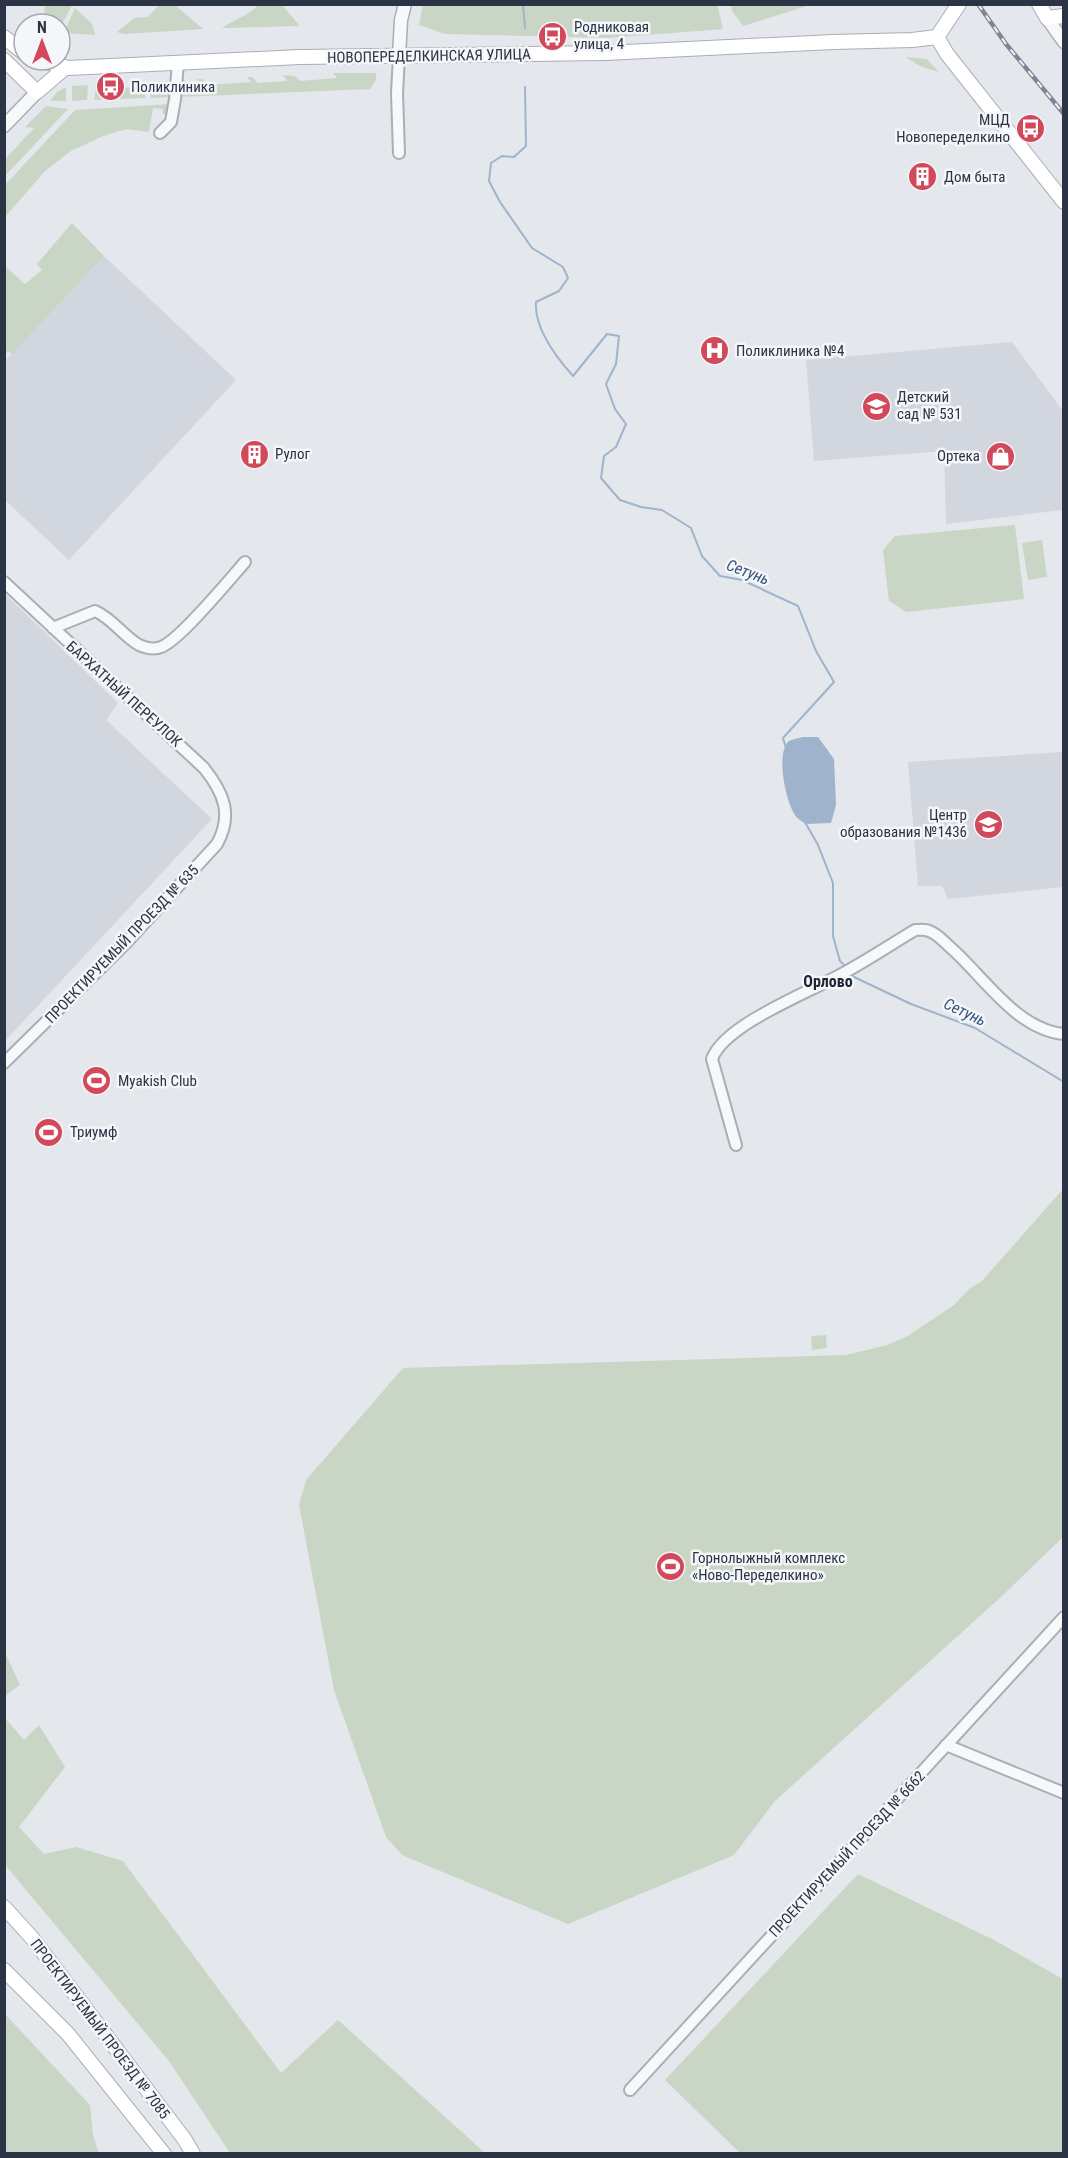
<svg xmlns="http://www.w3.org/2000/svg" width="1068" height="2158" viewBox="0 0 1068 2158" font-family="'Roboto Condensed',sans-serif">
	<rect width="100%" height="100%" fill="#e4e7ec"/>
	<path fill="#d2d6de" d="M104,256L236,380L69,560L5,500L4,362Z
		M1012,342L1063,411V510L946,524L944,451L814,461L806,360Z
		M4,593L118,703L106,720L212,819L5,1041Z
		M1063,752V887L948,899L942,886H918L908,762Z"/>
	<path fill="#c9d6c5" d="M160,4L175,5L203,29L124,34L117,32L134,18L148,17Z
		M260,4L282,5L300,26L222,28C235,19 248,15 260,4Z
		M717,4L723,29L608,38L445,34L419,25L423,5Z
		M45,5H72L60,28V24H43Z
		M731,5V4L810,5L743,26L732,11Z
		M75,8L92,24L95,35L64,33Z
		M905,57L927,59L939,72L922,67Z
		M333,73H376V80L370,89L178,97L179,81L184,80L189,85L201,84L197,79H202L209,85L251,82L247,77H252L258,83L287,81L283,75L295,76L300,81L337,78Z
		M170,81L169,97L151,98L148,82Z
		M88,85L87,100L72,101V86Z
		M66,87V101H50L57,92Z
		M142,87L146,98L94,100L96,89Z
		M172,104L171,114H163V109L153,108L149,132L126,129L103,136L71,151L45,171L5,217V185L75,110Z
		M46,106L68,109L5,176V159L34,128L25,127Z
		M72,223L104,256L12,354L8,351L5,354V266L25,284L42,270L37,264Z
		M1015,525L1024,599L906,612L889,601L883,550L895,536Z
		M1042,540L1047,577L1028,580L1022,543Z
		M1063,1189V1537L1001,1597L775,1801L734,1855L568,1924L402,1855L386,1837L334,1690L299,1505L306,1480L403,1368L846,1355L887,1345L906,1337L954,1305L969,1289L982,1281Z
		M826,1335L827,1348L812,1350L811,1336Z
		M4,1650L20,1685L5,1696H4Z
		M4,1717L24,1740L39,1725L65,1767L19,1827L44,1854L76,1847L123,1861L281,2073L338,2020L485,2153H230L169,2061L5,1865Z
		M858,1874L994,1940L1063,1979V2153H740L665,2080Z
		M4,2013L90,2105L93,2135L98,2151L102,2153H5Z"/>
	<path fill="#9fb4cc" d="M803,737H818L834,759L836,805L831,823L806,824C803,822 797,819 795,815C786,802 775,753 789,741C793,739 799,738 803,737Z"/>
	<g fill="none" stroke-linecap="round" stroke-linejoin="round">
		<path stroke="#9fb4cc" stroke-width="2" d="M523,4L525,28
			M525,87L526,146L514,157L502,156L491,163L489,181L500,202L532,248L563,267L568,278L559,291L536,302C534,329 556,357 573,376L607,334L619,336L616,364L606,384L615,409L626,424L616,447L604,456L601,478L620,500L641,507L662,510L691,528L702,556L720,576L742,580L798,606L816,651L834,682L783,738L786,748
			M805,822L818,845L833,883V936L840,961L847,968
			M850,972L854,977L911,1004L975,1028L1064,1082"/>
		<defs>
			<path id="minor" d="M160,133L171,122L175,99L178,63
				M399,153L397,93L399,56
				M4,582L204,768C224,793 233,815 217,844L126,943L4,1063
				M53,628L95,611C112,618 123,636 139,645C146,648 154,650 161,647C179,641 230,579 245,562
				M736,1145L712,1059C724,1025 809,992 840,975C866,961 890,945 915,930C920,930 925,929 929,931C938,934 944,942 951,948C984,977 1017,1030 1064,1034
				M946,1745L1064,1793
				M630,2090L1064,1617"/>
			<path id="tertiary" d="M1047,18L1064,42
				M399,56L401,20L405,4
				M4,126L37,92"/>
			<path id="secondary" d="M1039,4L1047,18L1064,16
				M4,37L24,53
				M937,37L947,54L1064,202
				M937,37L959,4
				M4,60L37,92L65,68
				M40,60L68,68L300,57L605,53L833,42L912,40L937,37
				M4,1907L33,1939L185,2140L193,2154
				M4,1970L68,2034L164,2154"/>
		</defs>
		<use href="#minor" stroke="#a9aeb7" stroke-width="14"/>
		<use href="#tertiary" stroke="#a9aeb7" stroke-width="15"/>
		<use href="#secondary" stroke="#a9aeb7" stroke-width="16"/>
		<use href="#minor" stroke="#f7f8fa" stroke-width="10"/>
		<use href="#tertiary" stroke="#f7f8fa" stroke-width="12"/>
		<use href="#secondary" stroke="#fff" stroke-width="14"/>
		<defs>
			<path id="rail" d="M978,4L1006,44L1064,114"/>
		</defs>
		<use href="#rail" stroke="#7d8696" stroke-width="4.5"/>
		<use href="#rail" stroke="#f4f6f9" stroke-width="2" stroke-dasharray="7" stroke-linecap="butt"/>
	</g>
	<defs>
		<symbol id="bus-disc" viewBox="-11 -11 22 22"><circle r="9.5" fill="#d1495b" stroke="#f4f6f9"/><path d="M-5-6H5V4H4V6H2V4H-2V6H-4V4H-5ZM-3.5-4V0h7V-4ZM-3.5 1.2v1.5H-2V1.2ZM2 1.2v1.5H3.5V1.2Z" fill="#fff"/></symbol>
		<symbol id="building-disc" viewBox="-11 -11 22 22"><circle r="9.5" fill="#d1495b" stroke="#f4f6f9"/><path d="M-4-6H4V6H1V3H-1V6H-4ZM-2.5-4.3h1.7v1.8h-1.7ZM.8-4.3h1.7v1.8H.8ZM-2.5-1h1.7V.8h-1.7ZM.8-1h1.7V.8H.8Z" fill="#fff"/></symbol>
		<symbol id="hospital-disc" viewBox="-11 -11 22 22"><circle r="9.5" fill="#d1495b" stroke="#f4f6f9"/><path d="M-5-5h3v3.5h4V-5h3V5h-3V1.5h-4V5h-3Z" fill="#fff"/></symbol>
		<symbol id="school-disc" viewBox="-11 -11 22 22"><circle r="9.5" fill="#d1495b" stroke="#f4f6f9"/><path d="M0-5L7-2L0 1L-7-2ZM-4 1L0 2.5L4 1V4Q0 6-4 4Z" fill="#fff"/></symbol>
		<symbol id="shop-disc" viewBox="-11 -11 22 22"><circle r="9.5" fill="#d1495b" stroke="#f4f6f9"/><path d="M-5-2.5h2.3a2.7 3.5 0 0 1 5.4 0H5L5.5 6h-11ZM-1.5-2.5h3a1.5 2.3 0 0 0-3 0Z" fill="#fff"/></symbol>
		<symbol id="stadium-disc" viewBox="-11 -11 22 22"><circle r="9.5" fill="#d1495b" stroke="#f4f6f9"/><path d="M0-5a6.5 5 0 1 0 0 10a6.5 5 0 1 0 0-10ZM-3.5-1.8h7v3.6h-7Z" fill="#fff"/></symbol>
	</defs>
	<g fill-rule="evenodd">
		<use href="#bus-disc" x="536" y="20" width="33" height="33"/>
		<use href="#bus-disc" x="94" y="70" width="33" height="33"/>
		<use href="#bus-disc" x="1014" y="112" width="33" height="33"/>
		<use href="#building-disc" x="906" y="160" width="33" height="33"/>
		<use href="#hospital-disc" x="698" y="334" width="33" height="33"/>
		<use href="#school-disc" x="860" y="390" width="33" height="33"/>
		<use href="#building-disc" x="238" y="438" width="33" height="33"/>
		<use href="#shop-disc" x="984" y="440" width="33" height="33"/>
		<use href="#school-disc" x="972" y="808" width="33" height="33"/>
		<use href="#stadium-disc" x="80" y="1064" width="33" height="33"/>
		<use href="#stadium-disc" x="32" y="1116" width="33" height="33"/>
		<use href="#stadium-disc" x="654" y="1550" width="33" height="33"/>
	</g>
	<g text-anchor="middle" dominant-baseline="central" stroke-width="5" stroke-linejoin="round" paint-order="stroke">
		<g font-size="15" fill="#2b3445" stroke="#f4f6f9" text-anchor="start">
			<text x="574" y="27">Родниковая<tspan x="574" dy="17">улица, 4</tspan></text>
			<text x="131" y="87">Поликлиника</text>
			<text x="1010" y="120" text-anchor="end">МЦД<tspan x="1010" dy="17">Новопеределкино</tspan></text>
			<text x="944" y="177">Дом быта</text>
			<text x="736" y="351">Поликлиника №4</text>
			<text x="897" y="397">Детский<tspan x="897" dy="17">сад № 531</tspan></text>
			<text x="275" y="454">Рулог</text>
			<text x="980" y="456" text-anchor="end">Ортека</text>
			<text x="967" y="815" text-anchor="end">Центр<tspan x="967" dy="17">образования №1436</tspan></text>
			<text x="118" y="1081">Myakish Club</text>
			<text x="70" y="1132">Триумф</text>
			<text x="692" y="1558">Горнолыжный комплекс<tspan x="692" dy="17">«Ново-Переделкино»</tspan></text>
		</g>
		<g font-size="15" fill="#2b3445" stroke="#f4f6f9">
			<text transform="translate(429 56) rotate(-1)">НОВОПЕРЕДЕЛКИНСКАЯ УЛИЦА</text>
			<text transform="translate(124 694) rotate(42)">БАРХАТНЫЙ ПЕРЕУЛОК</text>
			<text transform="translate(122 944) rotate(-46)">ПРОЕКТИРУЕМЫЙ ПРОЕЗД № 635</text>
			<text transform="translate(847 1854) rotate(-47)">ПРОЕКТИРУЕМЫЙ ПРОЕЗД № 6662</text>
			<text transform="translate(100 2029) rotate(53)">ПРОЕКТИРУЕМЫЙ ПРОЕЗД № 7085</text>
		</g>
		<g font-size="16" font-style="italic" fill="#34527a" stroke="#f4f6f9">
			<text transform="translate(748 572) rotate(21)">Сетунь</text>
			<text transform="translate(965 1012) rotate(25)">Сетунь</text>
		</g>
		<g font-size="16" font-weight="bold" fill="#1d2536" stroke="#f4f6f9">
			<text x="828" y="981">Орлово</text>
		</g>
	</g>
	<rect width="1068" height="2158" fill="none" stroke="#2b3445" stroke-width="12"/>
	<g transform="translate(42 42)"><circle r="28" fill="#f4f6f9" stroke="#a4a8b1" stroke-width="1.5"/>
	<path d="M0-4.5L10 22L0 15L-10 22Z" fill="#d1495b"/>
	<text y="-9" font-size="16" font-weight="bold" text-anchor="middle" fill="#2b3445">N</text>
	</g>
</svg>
